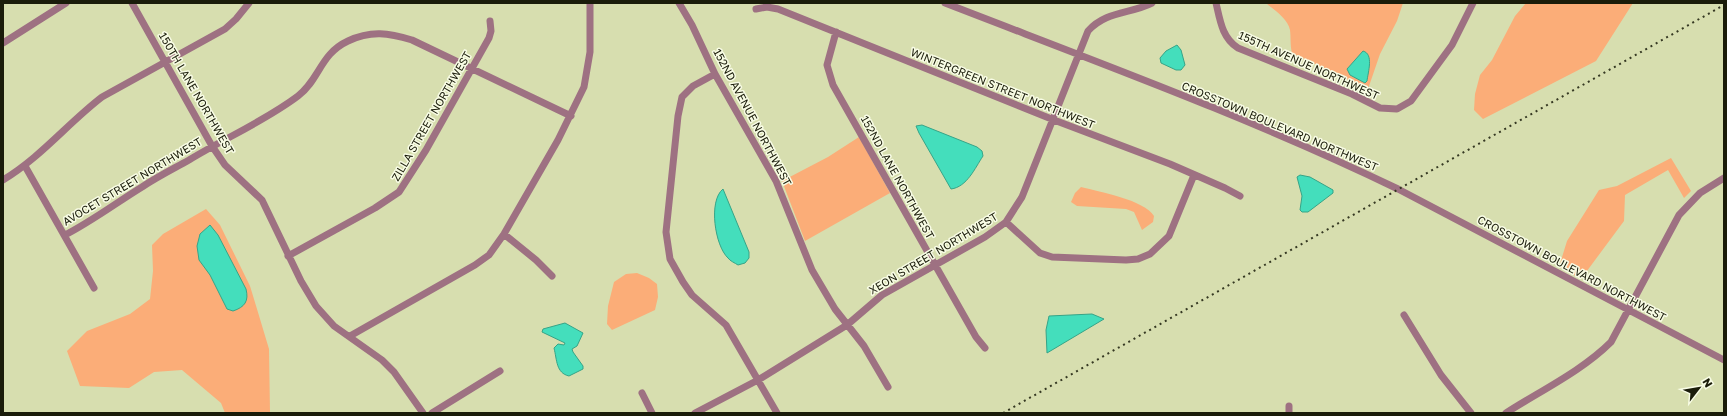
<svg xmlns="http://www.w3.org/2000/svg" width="1727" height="416" viewBox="0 0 1727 416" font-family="'Golos Text',sans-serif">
	<rect width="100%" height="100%" fill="#d7deaf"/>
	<path fill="#fbad78" d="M1266,3H1403L1397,21L1380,54L1368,89L1292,53C1290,45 1291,38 1290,30C1288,19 1274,10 1266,3Z
		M1526,3H1633L1596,61L1483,119L1474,110L1475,94L1480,75L1492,60L1515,16Z
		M859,137L890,193L805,241L782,181L828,157Z
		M1671,158L1691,191L1684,198L1668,170L1625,195L1624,221L1581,279L1559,267L1567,241L1599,190L1617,186Z
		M1081,187C1101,192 1144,200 1154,216L1153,222L1142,230L1134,212L1126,209L1077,206L1071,202L1075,193Z
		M206,209L220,225L250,286L257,309L269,349L270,413H225L221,403L182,370L154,372L129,388L80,386L67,351L87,331L130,314L150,299L153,271L152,245L163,234Z
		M637,273L649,278L657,284L658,297L655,310L612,330L607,324L608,306L614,282L626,274Z"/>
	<path fill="#44debc" stroke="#37a487" d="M1177,45L1181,50L1185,65L1181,70H1176L1161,63L1160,58L1166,51Z
		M1363,51C1374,54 1368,72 1367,81L1365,83L1350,75L1347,69Z
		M922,125L977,147L982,151L983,156C975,168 967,187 951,189L919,133L916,126Z
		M1300,175L1310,177L1333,190V193L1308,212H1302L1300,210L1302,196L1297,177Z
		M723,189L749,252V258L745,263L738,265C735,263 730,261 728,258C715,246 708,201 723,189Z
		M210,225L218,235L246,289C249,301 245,307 233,311L227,309L210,275L199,260L197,246L200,234Z
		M1092,314L1104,319L1047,353L1046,330L1049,316Z
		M565,323L583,333L577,346L572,349L573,352L583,366V369L569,376C556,373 557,360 554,348L558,344L564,345L565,343L542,332L543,329Z"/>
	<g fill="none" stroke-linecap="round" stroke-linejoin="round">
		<path stroke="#9e7182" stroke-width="7" d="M132,3L212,146L225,165L262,200L301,281L316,306L334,326L382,360L394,372L423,413
			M679,3L692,25L715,74L776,181L812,270L835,309L864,346L888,387
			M945,3C1097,62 1251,118 1398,189L1724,360
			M1216,3C1220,20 1222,38 1238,48L1352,94L1380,108L1397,109L1411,101L1452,45L1473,3
			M756,9L767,7L778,9L1054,120L1170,164L1225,188L1240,196
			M836,32L827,65L833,85L976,337L985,348
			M3,43L66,3
			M715,74L693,86L682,97L678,116L666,232L670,259L683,282L692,295L726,325L777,413
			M25,166L94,288
			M3,180C41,157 68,123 102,97L225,29L236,19L249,3
			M1006,222L1040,253L1052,257L1126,260L1138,259L1150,254L1169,236L1194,175
			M504,234L536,260L552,276
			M65,235C92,221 116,203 142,187C157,177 173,169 189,160C225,138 265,121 298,96C320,79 320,54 348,41C371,30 389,33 412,40L571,116
			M288,256L375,208L399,192L426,150L489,38L491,31L490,21
			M1404,315L1441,375L1471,413
			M350,336L475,265L489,255L504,234L558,140L584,87L590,52V3
			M642,393L652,413
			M432,413L500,371
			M695,413L758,380L847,325L882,295L985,237L1006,222L1022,197L1088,31C1106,11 1130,14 1152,3
			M1289,413V406
			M1506,413C1540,391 1582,371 1611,342L1679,215L1700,193L1724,178"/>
		<path stroke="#353822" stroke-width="2" stroke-dasharray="2 4" stroke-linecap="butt" d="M1003,413L1724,5"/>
	</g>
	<g text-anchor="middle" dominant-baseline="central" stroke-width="3" stroke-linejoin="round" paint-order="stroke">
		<g font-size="11" fill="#1a1c0a" stroke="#f8fce5">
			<text transform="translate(1309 65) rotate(24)">155TH AVENUE NORTHWEST</text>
			<text transform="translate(1003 88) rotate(22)">WINTERGREEN STREET NORTHWEST</text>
			<text transform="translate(197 93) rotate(60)">150TH LANE NORTHWEST</text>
			<text transform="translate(431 116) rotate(-60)">ZILLA STREET NORTHWEST</text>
			<text transform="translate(753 117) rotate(62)">152ND AVENUE NORTHWEST</text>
			<text transform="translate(1280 126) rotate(23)">CROSSTOWN BOULEVARD NORTHWEST</text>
			<text transform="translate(898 177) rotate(61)">152ND LANE NORTHWEST</text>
			<text transform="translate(132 181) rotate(-31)">AVOCET STREET NORTHWEST</text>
			<text transform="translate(933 253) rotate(-31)">XEON STREET NORTHWEST</text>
			<text transform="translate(1572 268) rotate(28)">CROSSTOWN BOULEVARD NORTHWEST</text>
		</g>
	</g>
	<rect width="1727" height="416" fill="none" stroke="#1a1c0a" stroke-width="8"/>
	<g transform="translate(1699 388) rotate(59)" stroke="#f8fce5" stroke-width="3" paint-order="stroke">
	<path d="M0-3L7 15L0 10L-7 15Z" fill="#1a1c0a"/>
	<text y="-6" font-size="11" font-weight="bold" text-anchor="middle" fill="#1a1c0a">N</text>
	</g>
</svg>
